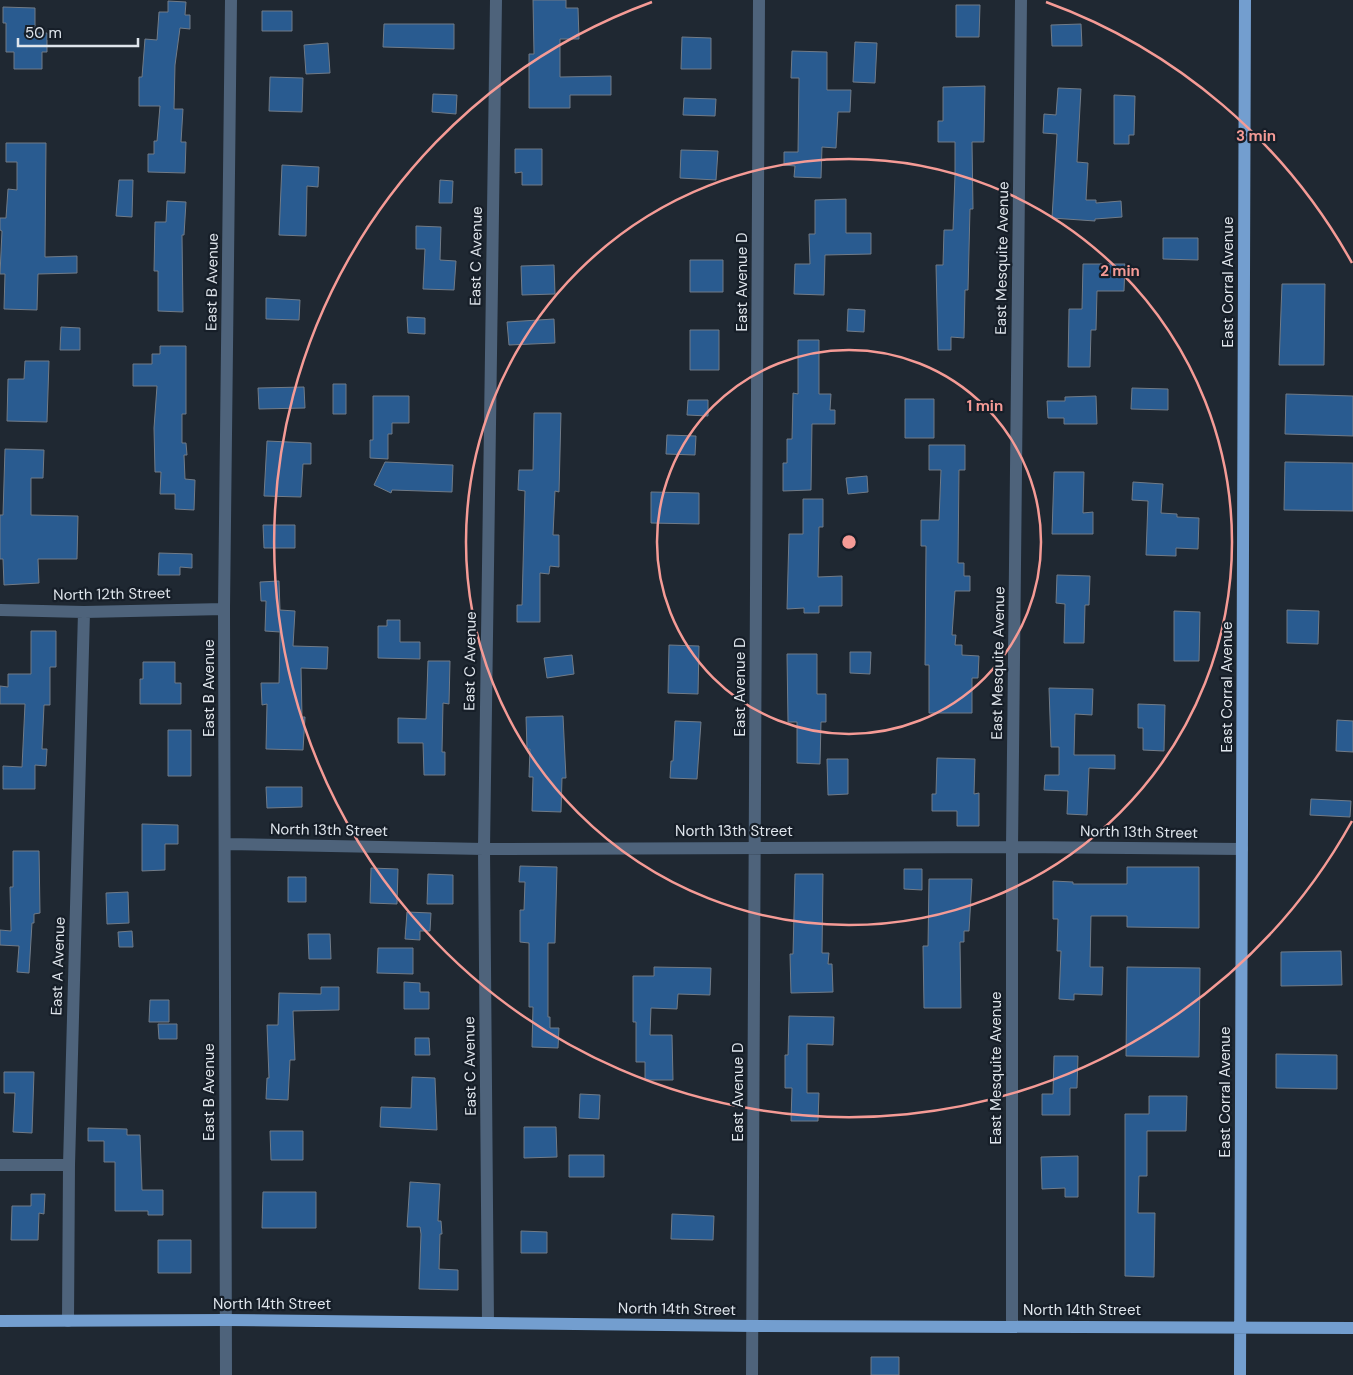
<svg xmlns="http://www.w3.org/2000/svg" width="1353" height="1375" viewBox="0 0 1353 1375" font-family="'DM Sans',sans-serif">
	<rect width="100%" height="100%" fill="#1f2832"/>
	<path fill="#295b90" stroke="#717b87" d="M533,0H566V8H578L579,39H560V77L611,76V95H570V108H529V54H534Z
		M168,1L186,2L185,15H190V29L180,28L175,65L174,109H183L181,142H186L185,173L148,172V154H154V141H157L160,106H139V77H142L145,39L157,40L159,12H168Z
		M956,5H980L979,37H956Z
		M3,7L35,8V33H47V52H42V69H14V52H6V23H3Z
		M262,11H292V31H262Z
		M384,24H454V49L383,47Z
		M1081,24L1082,46H1052L1051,25Z
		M682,37L711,38V69H681Z
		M855,42L877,43L875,83L853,82Z
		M328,43L330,73L306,74L304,45Z
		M792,51L827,52V90H851L850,112H838L836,148L822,147L821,178L794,177L795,166L784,165V152H798L799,78H791Z
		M270,77L303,78L302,112L269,111Z
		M985,86L984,142H972L973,209H970L968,290H965L964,338L951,337V350H938L936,265H943L944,230H953L955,175V142H938V121H943V87Z
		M1058,88L1081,89L1077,162L1088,163L1086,200H1096V203L1121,201L1122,217L1095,219V221L1052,218L1057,134L1043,133L1044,114L1056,115Z
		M433,94L457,95L456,114L432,112Z
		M1114,95L1135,96L1134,135H1129V144H1114Z
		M684,98L716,99L715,116L683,115Z
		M6,143H46L45,257L77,256V273L38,274L37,310L4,309L5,274H0L2,231L0,230V218H6L8,189L17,190V162H6Z
		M515,149H542V185H522V172L515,173Z
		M681,150L718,151L716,180L680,178Z
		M282,165L319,167L318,187L307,186L306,236L279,235Z
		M119,180H133L132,217L116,216Z
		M440,180L453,181L452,203H439Z
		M846,199V233H871V254L825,255L824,295L794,294L795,264H810L809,234H815V200Z
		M167,201L186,202L184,235H182L183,312L158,311V271H154L155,222H166Z
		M416,226L441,227L440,260L456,261L454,290L423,289L425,249H416Z
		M1163,238H1198V260L1163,259Z
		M690,260H723V292H690Z
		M1083,264H1125L1124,291H1097L1096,330H1091L1090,367H1068L1069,309H1082Z
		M554,265L555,294L522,295L521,266Z
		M1282,284H1325L1324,365H1279Z
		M266,298L300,300L299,320L266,319Z
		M848,309L865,310L864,332L847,331Z
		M407,317L425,318V334L408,333Z
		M554,319L555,343L509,345L507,322Z
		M61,327L80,328V350H60Z
		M690,330H719V370H690Z
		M798,340H819V394H831L830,410H835V424H812L811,490L783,491V463H787V439H792L793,393L798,394Z
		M160,346H186V414H182V443H186L187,455H184L185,479L195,480L194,510L175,509V494H160L161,472H155L154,428L157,386H133V364H152V354H160Z
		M25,361H49L47,422L7,421L8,379H24Z
		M333,384H346V414H333Z
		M304,387L305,408L259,409L258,388Z
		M1132,388L1168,389V410L1131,409Z
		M1286,394L1353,396V436L1285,434Z
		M373,396H409V423H392V434H388V459L370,458V440H373Z
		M1096,396L1097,424H1064V418H1048L1047,401H1065V397Z
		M905,399H934V438H905Z
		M688,400H708V416L687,415Z
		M534,413H561L559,492L555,491L553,535H559V567L550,566L549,574L540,573V622H517V605H522L525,491L518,490L519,470H533Z
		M667,435L696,436L695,455L666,454Z
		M267,441L311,443V464H303L301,497L264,496Z
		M929,445H965V470H959L958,563H964V576H970V591H955L952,635H956L955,645H962V655L979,656L978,678H972V713H929V665H925L926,546H921V520H939L941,470H929Z
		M5,449L44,450L43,478H31V515L78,516L77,559H38L39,583L4,585L3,559H0V515H3Z
		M385,462L453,465L452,492L392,490L391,493L374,485Z
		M1285,462L1353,463V511L1284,510Z
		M1054,472H1084L1083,513L1093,512V534H1052Z
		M867,476L868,492L848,494L846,478Z
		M1133,482L1163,484L1161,513L1177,514V517L1199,518L1198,549L1176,548V556L1146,555L1148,501L1132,500Z
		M651,492L699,493V524L651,523Z
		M803,499H823V527H819L818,577L842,576V606H819V613H804V608L787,609L789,534H803Z
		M263,525H295V548H264Z
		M159,553L192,554V568L180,567V575H158Z
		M1057,575L1090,576L1089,605H1085L1084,643H1064L1065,604L1056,603Z
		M279,581L280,610L295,611L293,646L328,647L327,669L301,668L302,717H305L303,750L266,749L267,704L262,705L261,683H279L280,632L265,631L266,601H261L260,582Z
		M1287,610L1319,611L1318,644L1287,643Z
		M1174,611L1200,612L1199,661H1174Z
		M387,620H400V642H420V659L378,658V626H387Z
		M31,631H56V667H50V705H44L42,749H47L46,766L35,765V789H3V766L22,767L25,704H0V686L8,687V674H31Z
		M669,645L699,646L698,694L668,693Z
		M850,652H871L870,674L850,673Z
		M787,654H817V694H826V722H821L820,764L797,763V722H788Z
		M572,655L574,674L547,678L544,658Z
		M428,661H450L449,704L443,703L442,752H445V775H424L423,743H398V718L426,719Z
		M143,662H175V683H181V704H140V679H143Z
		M1049,688L1093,689L1092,715L1075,714L1074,755H1115V769L1089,768L1087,815L1067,814L1068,791L1044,790L1045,775H1059V747H1051Z
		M1138,704L1165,705L1164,751L1143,750V728H1138Z
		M563,716L566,778H562L561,812L532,811L533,777H529L530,749H527L526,717Z
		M1337,720L1353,721V752L1336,751Z
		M675,721L701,722L697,779L670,778L671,761H673Z
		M168,730H191V776H168Z
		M937,758L975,759L974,794L979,793V826H957V811H932V794H936Z
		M827,759H848V794L828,795Z
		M266,787H302V807L267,808Z
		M1311,799L1351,801L1350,817L1310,815Z
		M142,824L178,825V844H165V870L142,871Z
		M13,851H39L40,913L34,914V923H32L29,973L17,972L19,946L0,945V930L11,931L10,887H13Z
		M520,866L557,867L555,943H548V1017H550V1028H559L558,1048L532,1047L533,1007H529V943L520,942V910H524L525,882H519Z
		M1127,867H1199V928L1127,927V916H1091L1090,967H1103L1102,995L1074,994V1000L1059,999L1061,951H1057L1058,919H1053V881L1073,882V884H1127Z
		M371,868L398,869L397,904L370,903Z
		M904,869H922V890L904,889Z
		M428,874L453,875V904H427Z
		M795,874H823L822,953H829L828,964H832L833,992L791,993L790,954H793Z
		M288,877H306V902H288Z
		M929,879H972L969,931H964V942H960L961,1008H924L923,946H928Z
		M128,892L129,923L107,924L106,893Z
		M407,912L431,913L430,931H420V940L405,939Z
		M132,931L133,947H119L118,932Z
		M308,934H330L331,959H309Z
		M378,948H413V974L377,973Z
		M1341,951L1342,985L1281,986V952Z
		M654,967L711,968L710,995L678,994L677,1009L651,1008L650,1035H672L673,1080H645V1062H636V1022H633V976H654Z
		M1127,967L1200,968L1199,1057L1126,1056Z
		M404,982L420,983V992H429V1009H404Z
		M321,987H339V1010L293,1011L295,1060H290L288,1100L266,1099L267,1078H269L267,1025H278L279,993L321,994Z
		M150,1000H169V1022H149Z
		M789,1016L834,1017L833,1045L807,1044V1093H819L818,1121H791L792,1088H785V1055H788Z
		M158,1024H177V1039H159Z
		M415,1038H429L430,1055H415Z
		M1276,1054L1337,1055V1089L1276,1088Z
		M1054,1056H1078L1077,1088H1070V1115H1042V1094H1053Z
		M4,1072H34L32,1133L13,1132L15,1093H4Z
		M412,1077L435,1078L437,1130L380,1127L381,1107L411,1108Z
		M580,1094L600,1095L599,1119L579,1118Z
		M1149,1096H1187L1186,1131H1147V1176H1139L1138,1213H1155L1154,1277L1125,1276V1114H1149Z
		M524,1127H556L557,1157L524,1158Z
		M88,1128L127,1129V1135H140L142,1190H163V1215H148V1211H115V1162H104V1141H88Z
		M270,1131H303V1160H271Z
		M569,1155H604V1177H569Z
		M1078,1156V1197H1065V1188L1042,1189L1041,1157Z
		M410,1182L440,1184L438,1221H441L442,1234H440L439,1269L458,1270V1290L419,1289L421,1234L420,1227H407Z
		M263,1192H316V1228H262Z
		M31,1194H45L44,1214L39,1213L38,1240H11L12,1206H31Z
		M672,1214L714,1216L713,1240L671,1239Z
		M521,1231L547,1232V1253H521Z
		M158,1240H191V1273H158Z
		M871,1357H899V1375H871Z"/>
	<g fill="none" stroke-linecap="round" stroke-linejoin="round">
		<path stroke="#4e637b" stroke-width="12" d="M0,610L84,612L224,609
			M226,844L484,849L1012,847L1242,849
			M0,1165H69
			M68,1321L69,1165L84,612
			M488,1323L484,849L496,0
			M1012,1326V847L1021,0
			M226,1375L224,609L231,0
			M752,1375L759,0"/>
		<path stroke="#739ecf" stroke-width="12" d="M0,1321L226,1320L754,1326L1353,1328
			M1240,1375L1245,0"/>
	</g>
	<g fill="none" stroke="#f59b96" stroke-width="2.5">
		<circle cx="849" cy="542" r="192"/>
		<circle cx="849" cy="542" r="383"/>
		<path d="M1352 821A575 575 0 1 1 652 2M1046 2A575 575 0 0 1 1352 263"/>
	</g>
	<g text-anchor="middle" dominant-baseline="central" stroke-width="4.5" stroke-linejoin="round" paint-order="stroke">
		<g font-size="15" fill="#dfe5ec" stroke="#161e28">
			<text transform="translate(476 256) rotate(-89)">East C Avenue</text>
			<text transform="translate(1002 258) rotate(-89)">East Mesquite Avenue</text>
			<text transform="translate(212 282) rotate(-89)">East B Avenue</text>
			<text transform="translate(742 282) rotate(-90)">East Avenue D</text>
			<text transform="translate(1228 282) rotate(-90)">East Corral Avenue</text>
			<text transform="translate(112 594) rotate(-1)">North 12th Street</text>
			<text transform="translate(470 661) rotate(-89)">East C Avenue</text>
			<text transform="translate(998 663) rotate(-89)">East Mesquite Avenue</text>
			<text transform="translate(740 687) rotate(-90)">East Avenue D</text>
			<text transform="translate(1227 687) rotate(-90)">East Corral Avenue</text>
			<text transform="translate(209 688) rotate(-90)">East B Avenue</text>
			<text transform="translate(329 830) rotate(1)">North 13th Street</text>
			<text x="734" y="831">North 13th Street</text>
			<text transform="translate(1139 832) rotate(1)">North 13th Street</text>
			<text transform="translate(58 966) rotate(-88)">East A Avenue</text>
			<text transform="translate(470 1066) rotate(-91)">East C Avenue</text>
			<text transform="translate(996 1068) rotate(-90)">East Mesquite Avenue</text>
			<text transform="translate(209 1092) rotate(-90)">East B Avenue</text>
			<text transform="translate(738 1092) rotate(-90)">East Avenue D</text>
			<text transform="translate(1225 1092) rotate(-90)">East Corral Avenue</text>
			<text x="272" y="1304">North 14th Street</text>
			<text transform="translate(677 1309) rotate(1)">North 14th Street</text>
			<text x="1082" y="1310">North 14th Street</text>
		</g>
	</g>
	<circle cx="849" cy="542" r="8" fill="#f59b96" stroke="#161e28" stroke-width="2.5"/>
	<g font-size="15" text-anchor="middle" font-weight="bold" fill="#f59b96" stroke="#161e28" stroke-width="4.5" stroke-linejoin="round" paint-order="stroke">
		<text x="1256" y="141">3 min</text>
		<text x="1120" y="276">2 min</text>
		<text x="985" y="411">1 min</text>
	</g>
	<path d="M18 38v8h120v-8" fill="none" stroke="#dfe5ec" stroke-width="2.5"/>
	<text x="25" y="38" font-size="15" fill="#dfe5ec" stroke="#161e28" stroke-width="4" paint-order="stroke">50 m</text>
</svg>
